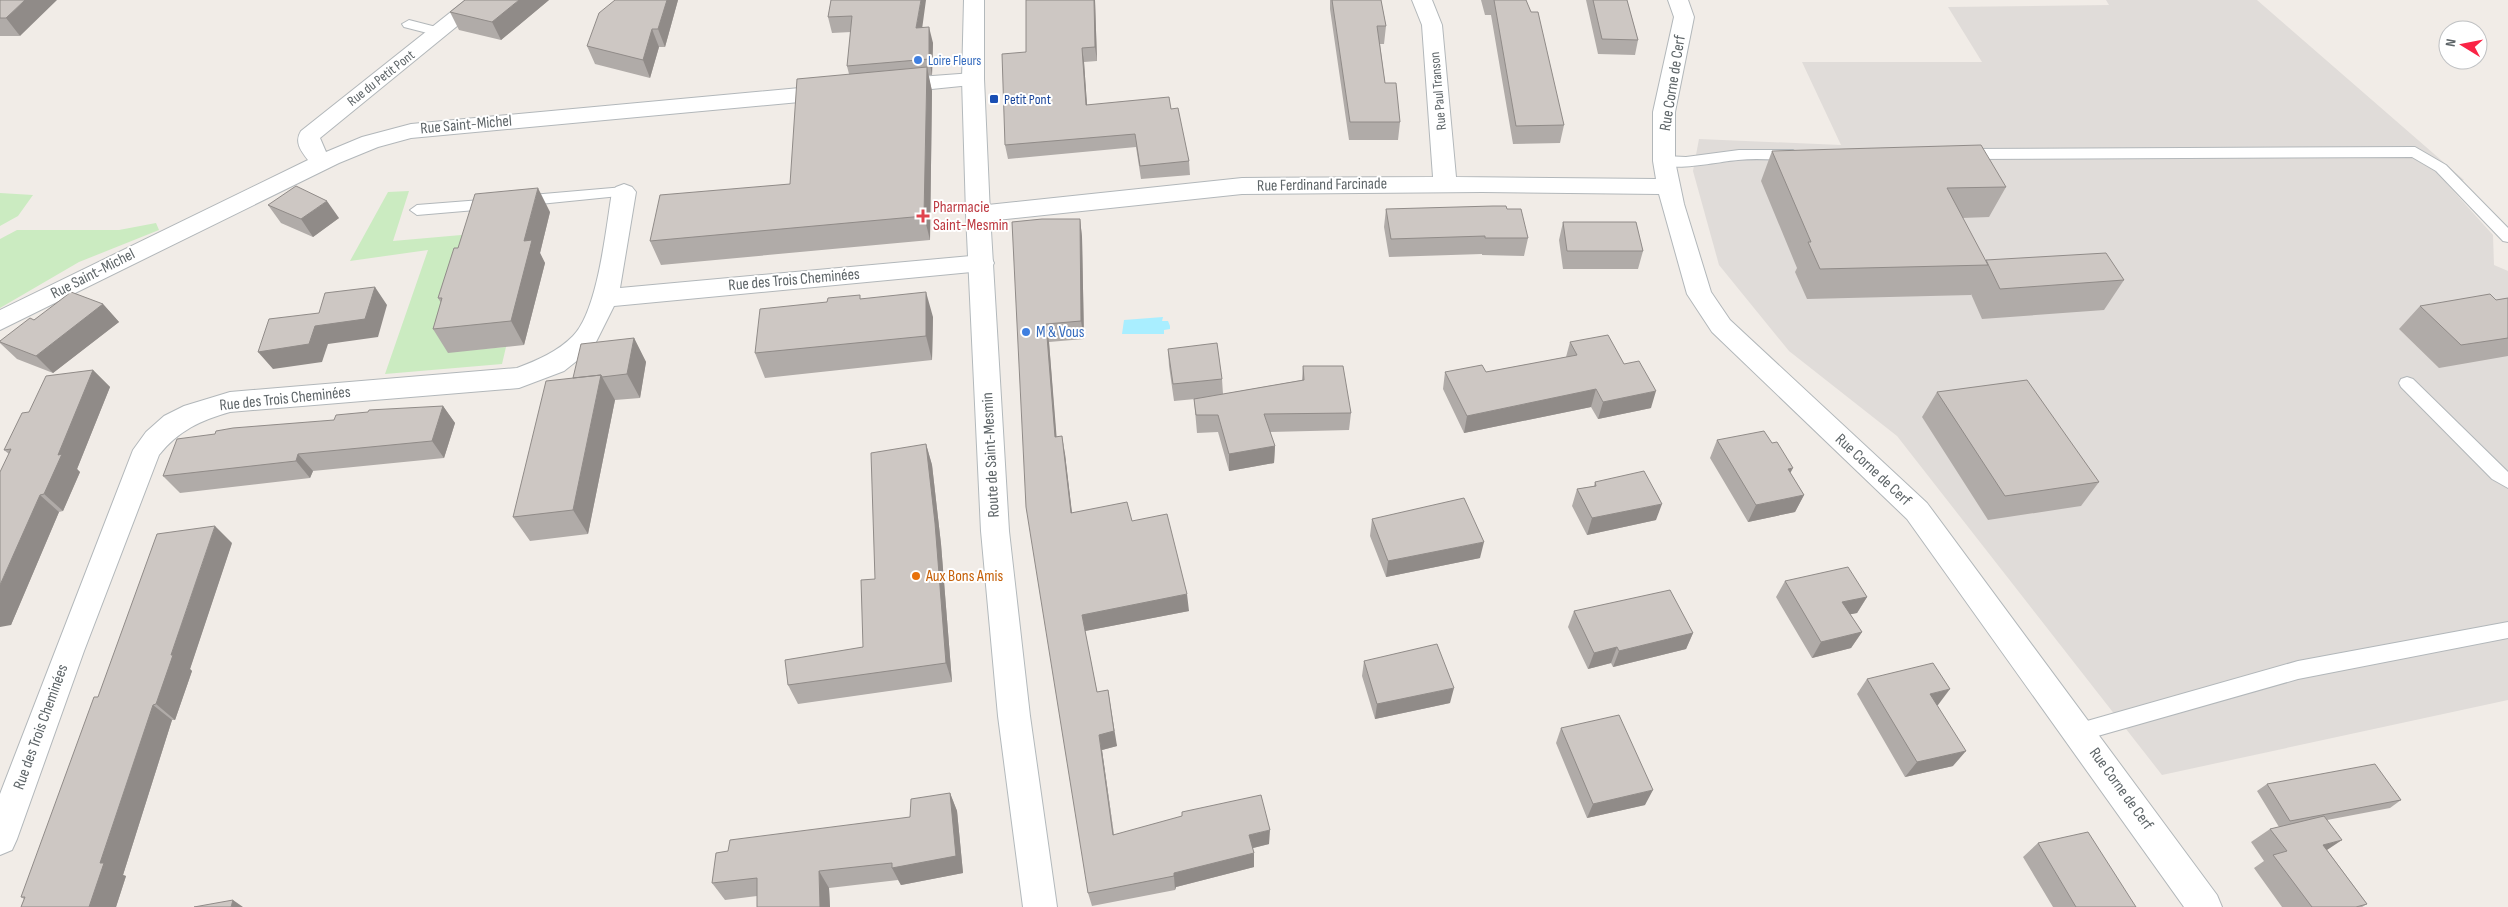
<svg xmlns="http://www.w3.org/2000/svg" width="2508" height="907" viewBox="0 0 2508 907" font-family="'Sofia Sans Condensed',sans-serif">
	<rect width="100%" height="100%" fill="#f1ece7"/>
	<path fill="#e0dcd9" d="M2106,0H2257L2464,180L2447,184L2493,235L2494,265L2508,271V700L2162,775L1897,436L1789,351L1719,265L1693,171L1699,139L1841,145L1802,62H1982L1948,7L2109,5Z"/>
	<path fill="#cbebc1" d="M409,191L393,241L484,233L448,352L506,347L502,364L385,374L428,250L350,261L388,192Z
		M0,193L33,195L18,216L0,226Z
		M156,223L159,230L79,262L0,308V239L17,230H119Z"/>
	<path fill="#a9eeff" d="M1163,317L1162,321H1168L1170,326V329L1164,330V334H1122L1124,320Z"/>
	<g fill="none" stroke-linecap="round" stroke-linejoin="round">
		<defs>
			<path id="service" d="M409,20L444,29L446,32L439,36L404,27L402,24Z
				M2415,147L2446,165L2508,228V242L2503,241L2436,171L2412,157L1964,159L1957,154L1964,149Z
				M1739,150H1793L1800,155L1793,160C1775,160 1756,158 1738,160C1722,161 1665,174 1657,161L1664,156L1686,157Z
				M624,187L629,189L631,192L629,195L520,206L513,201L520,196Z
				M494,199L501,204L499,208L417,215L410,210L417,205Z
				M2407,377L2413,379L2508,472V488L2492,479L2401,387L2399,383L2401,379Z
				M2508,622V638L2298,679L2080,741L2073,739L2070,732L2073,725L2080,723L2298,661Z"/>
			<path id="minor" d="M466,0H489L320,138L326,152L362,137L411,124L832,85L840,87L843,92L840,97L832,99L411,138L378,147L339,163L0,330V310L308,160C301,151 294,142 301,131Z
				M1412,0H1432L1442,25L1456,177L1656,179L1653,161V112L1674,17L1668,0H1688L1694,17L1675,112V161L1684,204L1711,292L1730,320L1927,503L2217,895L2222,907H2184L1907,519L1712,332L1687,294L1659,194L1482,192L1242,194L978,222L970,220L966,214L970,208L978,206L1242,178L1433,177L1422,25Z
				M973,73L981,74L984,79L981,84L892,93L884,91L881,86L884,81L892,79Z
				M624,184L632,187L636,192L620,288L982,255L991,257L994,263L991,269L982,271L614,306L593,348L564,371L519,388L230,412C201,420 178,431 159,455L84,651L17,839L12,850L0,855V794L133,450L146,432L164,416L184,406L230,392L517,368C538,360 557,352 573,336C598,311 606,228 612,192L616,187Z"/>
			<path id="secondary" d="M964,0H984V79L990,214L1009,531L1030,716L1057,907H1023L998,716L981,531L966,214L962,79Z"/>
		</defs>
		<use href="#service" stroke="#b2b7ba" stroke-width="2"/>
		<use href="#minor" stroke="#b2b7ba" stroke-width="2"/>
		<use href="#secondary" stroke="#b3b9bc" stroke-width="2"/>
		<use href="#service" fill="#fff" fill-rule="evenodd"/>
		<use href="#minor" fill="#fff" fill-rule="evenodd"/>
		<use href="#secondary" fill="#fff" fill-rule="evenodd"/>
	</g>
	<path fill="#b0aba8" d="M0,0L20,36H0Z
		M549,0L501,40L459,30L450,12Z
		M615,0H678L665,47H659L650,78L595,64L587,46Z
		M831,0L922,28L933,43L932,75H928L932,91L930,240L661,265L650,241L790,184L849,74L847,66L851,32L832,33L828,17Z
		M1095,0L1097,61L1084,62L1087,105L1171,109L1189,161L1190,175L1141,179L1136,147L1008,159L1005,145Z
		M1330,0H1381L1386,26L1384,44H1380L1385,83L1400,122L1398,140H1349L1330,9Z
		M1481,0H1526L1564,125L1560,143L1513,144L1491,15H1485Z
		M1586,0H1627L1638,40L1635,55L1598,54Z
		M1772,151L2006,187L1989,217L1962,218L1985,261L1986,260L2124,280L2104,310L1982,319L1971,294V295L1807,299L1795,272L1797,268L1761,181Z
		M268,205L339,218L313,237L281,223Z
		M1386,209H1507L1528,238L1524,256L1482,255V254L1389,257L1384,227Z
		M550,212L540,253L545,263L524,345L448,353L433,329L441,303L438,298L458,248Z
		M1080,219L1082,237L1084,339L1049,342L1056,436L1065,454L1072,513L1132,521L1189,611L1085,631L1097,692L1117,746L1102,750L1114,835L1269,844L1253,848L1254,867L1176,887L1175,890L1092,906L1088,893L1012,222Z
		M1563,222L1643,251L1638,269H1563L1559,240Z
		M2508,298V356L2439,368L2399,329L2420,306L2496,300Z
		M861,299L933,317L932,360L765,378L755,353Z
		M103,304L119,322L53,373L17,359L0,343V341L34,320Z
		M634,338L646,362L640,398L615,400L588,534L530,541L513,517L573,378Z
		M1570,342L1624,364L1651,408L1598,419L1591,407L1464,433L1443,389L1445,372H1486L1566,357Z
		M1168,349L1222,379L1223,394L1302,380L1303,366L1351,413L1349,430L1270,432L1275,446L1274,463L1229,471L1218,432L1197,433L1194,399H1195L1174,401L1169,366Z
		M93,370L110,387L77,469L80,472L63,511L59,512L11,625L9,454L4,450Z
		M1937,392L2099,482L2081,506L1988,520L1922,417Z
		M443,406L455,423L444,458L313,471L310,478L180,493L163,476L334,420Z
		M1717,440L1772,443L1804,495L1795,512L1748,522L1710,458Z
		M926,444L932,465L941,544L952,682L798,704L788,685L863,647Z
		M1595,482L1656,520L1587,535L1572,506L1577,489L1594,486Z
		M1372,519L1480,558L1386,577L1370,536Z
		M232,543L190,669L192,671L175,720H172L123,875L126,876L116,907H21L24,899L21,897Z
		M1785,581L1867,597L1857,613L1850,614L1862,632L1851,648L1812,658L1776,597Z
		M1574,611L1693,633L1686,649L1613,667L1611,663L1588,669L1568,627Z
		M1364,661L1450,703L1375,719L1362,676Z
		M1867,679L1938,705H1937L1953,766L1905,777L1857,694Z
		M1561,728L1645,805L1587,818L1556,743Z
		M2267,784L2401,800L2390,808L2327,820V850L2367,904L2362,907H2282L2254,868L2264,861L2251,842L2270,829L2279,827L2257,791Z
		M950,793L957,811L963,873L901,885L898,880L829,888L830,907H757V896L725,900L712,883L910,817Z
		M2038,843L2136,907H2053L2023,857Z"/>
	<path fill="#908b88" d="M25,0H57L20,36L6,18Z
		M519,0H549L501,40L492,22Z
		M667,0H678L665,47L658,29Z
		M921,0H926L920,44L916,28Z
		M1094,0H1095L1097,61L1095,47Z
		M929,27L933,43L932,75L929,59Z
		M652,29L659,47L650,78L643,60Z
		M1082,48L1084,62L1088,119L1086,105Z
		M927,67L932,91L930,240L924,216Z
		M538,188L550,212L540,253L545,263L524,345L511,321L524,241Z
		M327,201L339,218L313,237L301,219Z
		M1080,219L1082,237L1084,339L1081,321Z
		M375,287L387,305L378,337L328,344L322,362L273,369L258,352L315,326Z
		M926,292L933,317L932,360L926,336Z
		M103,304L119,322L53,373L36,356Z
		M1046,324L1049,342L1058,454L1055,437Z
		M634,338L646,362L640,398L627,374Z
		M93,370L110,387L77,469L80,472L63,511L44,494L58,455Z
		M601,375L615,400L588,534L573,510Z
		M1596,389L1591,407L1464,433L1467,416Z
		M1656,391L1651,408L1598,419L1603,402Z
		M443,406L455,423L444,458L432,441Z
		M1062,436L1065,454L1074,530L1071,513Z
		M926,444L932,465L941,544L952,682L946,663Z
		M1275,446L1274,463L1229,471V454Z
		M298,454L313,471L310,478L296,461Z
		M1793,468L1784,485L1788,469Z
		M40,495L59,512L11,625L0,627V585Z
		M1804,495L1795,512L1748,522L1756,505Z
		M1662,504L1656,520L1587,535L1592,518Z
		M215,526L232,543L190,669L192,671L175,720L156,704L171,655Z
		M1484,542L1480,558L1386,577L1388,561Z
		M1187,594L1189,611L1085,631L1082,615Z
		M1867,597L1857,613L1832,618L1842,602Z
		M1862,632L1851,648L1812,658L1821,642Z
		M1693,633L1686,649L1613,667L1619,651Z
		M1617,647L1611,663L1588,669L1594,653Z
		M1454,688L1450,703L1375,719L1377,704Z
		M1950,689L1938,705L1918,709L1930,694Z
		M1108,690L1117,746L1102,750L1116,849L1099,735Z
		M153,705L172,720L123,875L126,876L116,907H89L100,863Z
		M1966,751L1953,766L1905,777L1917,762Z
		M1653,790L1645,805L1587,818L1593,804Z
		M950,793L957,811L963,873L901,885L892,868Z
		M1270,830L1269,844L1249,849V835Z
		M2342,840L2321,854L2323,845Z
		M1254,853V867L1176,887L1175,890L1174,876V873Z
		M819,871L829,888L830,907H820Z
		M233,900L243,907H231Z"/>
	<path fill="#cdc7c3" stroke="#908b88" d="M0,0H25L6,18H0Z
		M465,0H519L492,22L450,12Z
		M615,0H667L658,29H652L643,60L587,46L599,13Z
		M831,0H921L916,28L929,27V59L847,66L852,16L828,17Z
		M1026,0H1094L1095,47L1082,48L1086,105L1169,97L1171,109L1178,108L1189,161L1140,166L1135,134L1005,145L1002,54L1026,52Z
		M1332,0H1381L1386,26H1377L1385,83H1396L1400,122H1350Z
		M1494,0H1526L1531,12H1538L1564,125L1516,126Z
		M1593,0H1627L1638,40L1602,39Z
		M927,67L924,216L650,241L660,195L790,184L797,79Z
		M1981,145L2006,187L1947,188L1988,265L1820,269L1808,242H1811L1772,151Z
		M296,186L327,201L301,219L268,205Z
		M538,188L524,241L532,240L511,321L433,329L442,298H438L454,248H458L475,194Z
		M1493,206H1506L1507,209H1521L1528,238H1485V236L1391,239L1386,209Z
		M1042,219H1080L1081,321L1046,324L1055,437L1062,436L1071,513L1127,502L1132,521L1167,514L1187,594L1082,615L1097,692L1108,690L1114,731L1099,735L1113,835L1182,816V812L1261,795L1270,830L1249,835L1254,853L1174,873V876L1088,893L1026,507L1012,222Z
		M1563,222H1636L1643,251H1567Z
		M2106,253L2124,280L2000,289L1986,260Z
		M375,287L365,319L315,326L309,344L258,352L269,319L319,313L325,293Z
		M71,292L103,304L36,356L0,342V341L30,318L34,320Z
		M926,292V336L755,353L760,309L827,302L828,298L860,295V299Z
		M2490,294L2496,300L2508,298V338L2461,345L2420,306Z
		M1608,335L1624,364L1639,361L1656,391L1603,402L1596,389L1467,416L1445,372L1482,365L1486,372L1577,355L1570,342Z
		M634,338L627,374L602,377L601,375L573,378L581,344Z
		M1217,343L1222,379L1173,384L1168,349Z
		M1303,366H1343L1351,413L1264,414L1275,446L1229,454L1218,415H1196L1194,399L1304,380Z
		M93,370L58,455L62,454L44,494L40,495L0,585V472L11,449L4,450L22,413L29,412L46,376Z
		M601,375L573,510L513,517L546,381Z
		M2027,380L2099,482L2005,496L1937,392Z
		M443,406L432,441L298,454L296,461L163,476L177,439L215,434L216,431L233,428L334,420L336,415L368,412L369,410Z
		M1764,431L1772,443L1777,442L1793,468L1788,469L1804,495L1756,505L1717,440Z
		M926,444L935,523L946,663L788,685L785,660L863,647L861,580L875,579L871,453Z
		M1644,471L1662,504L1592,518L1577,489L1596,486L1595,482Z
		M1464,498L1484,542L1388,561L1372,519Z
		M215,526L171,655H173L156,704L153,705L100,863H104L89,907H21L25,897H21L94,697H98L157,534Z
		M1848,567L1867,597L1842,602L1862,632L1821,642L1785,581Z
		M1670,590L1693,633L1619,651L1617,647L1594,653L1574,611Z
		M1437,644L1454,688L1377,704L1364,661Z
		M1933,663L1950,689L1930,694L1966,751L1917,762L1867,679Z
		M1619,715L1653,790L1593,804L1561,728Z
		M2375,764L2401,800L2290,821L2267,784Z
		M950,793L956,856L892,868V863L819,871L820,907H757V878L712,883L716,853L728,851L730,840L910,817L911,799Z
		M2324,816L2342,840L2323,845L2367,904L2356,907H2312L2273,855L2287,851L2270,829Z
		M2088,832L2136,907H2076L2038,843Z
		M233,900L231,907H194Z"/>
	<g fill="#3f7fe0" stroke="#fff" stroke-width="2">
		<circle cx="918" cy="60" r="5"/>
		<circle cx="1026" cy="332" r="5"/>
	</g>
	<rect fill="#1a4fb4" stroke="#fff" stroke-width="2" x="989" y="94" width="10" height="10" rx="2.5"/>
	<path fill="#e0444e" stroke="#fff" stroke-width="2" d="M920.5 208.5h5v5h5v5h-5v5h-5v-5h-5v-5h5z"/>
	<circle fill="#e8710a" stroke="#fff" stroke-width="2" cx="916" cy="576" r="5"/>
	<g text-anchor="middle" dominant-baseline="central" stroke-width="4" stroke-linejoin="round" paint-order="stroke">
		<g font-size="14" fill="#366cbe" stroke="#fff" text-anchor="start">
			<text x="928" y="60">Loire Fleurs</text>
		</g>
		<g font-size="14" fill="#5e6568" stroke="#fff">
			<text transform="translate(381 78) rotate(-38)">Rue du Petit Pont</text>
			<text transform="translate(1438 91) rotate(-95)">Rue Paul Transon</text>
		</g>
		<g font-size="14" fill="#164399" stroke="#fff" text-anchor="start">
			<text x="1004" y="99">Petit Pont</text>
		</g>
		<g font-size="16" fill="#5e6568" stroke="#fff">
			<text transform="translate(1673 83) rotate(-81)">Rue Corne de Cerf</text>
			<text transform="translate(466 125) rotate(-5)">Rue Saint-Michel</text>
			<text transform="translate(1322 185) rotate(-1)">Rue Ferdinand Farcinade</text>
			<text transform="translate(93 274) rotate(-27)">Rue Saint-Michel</text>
			<text transform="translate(794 280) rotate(-5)">Rue des Trois Cheminées</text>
			<text transform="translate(285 399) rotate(-6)">Rue des Trois Cheminées</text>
			<text transform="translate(991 455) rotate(-93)">Route de Saint-Mesmin</text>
			<text transform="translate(1873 470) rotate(43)">Rue Corne de Cerf</text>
			<text transform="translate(41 727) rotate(-70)">Rue des Trois Cheminées</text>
			<text transform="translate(2121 789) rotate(54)">Rue Corne de Cerf</text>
		</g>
		<g font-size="16" fill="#be3a42" stroke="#fff" text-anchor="start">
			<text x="933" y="207">Pharmacie<tspan x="933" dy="18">Saint-Mesmin</tspan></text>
		</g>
		<g font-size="16" fill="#366cbe" stroke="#fff" text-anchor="start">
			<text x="1036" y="332">M &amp; Vous</text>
		</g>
		<g font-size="16" fill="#c56008" stroke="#fff" text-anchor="start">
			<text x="926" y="576">Aux Bons Amis</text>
		</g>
	</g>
	<g transform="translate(2463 45) rotate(280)"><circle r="24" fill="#ffffff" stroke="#bfc1c3"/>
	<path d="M0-4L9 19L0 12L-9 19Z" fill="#fa2446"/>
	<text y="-8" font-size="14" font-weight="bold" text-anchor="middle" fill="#5e6568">N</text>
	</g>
</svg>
